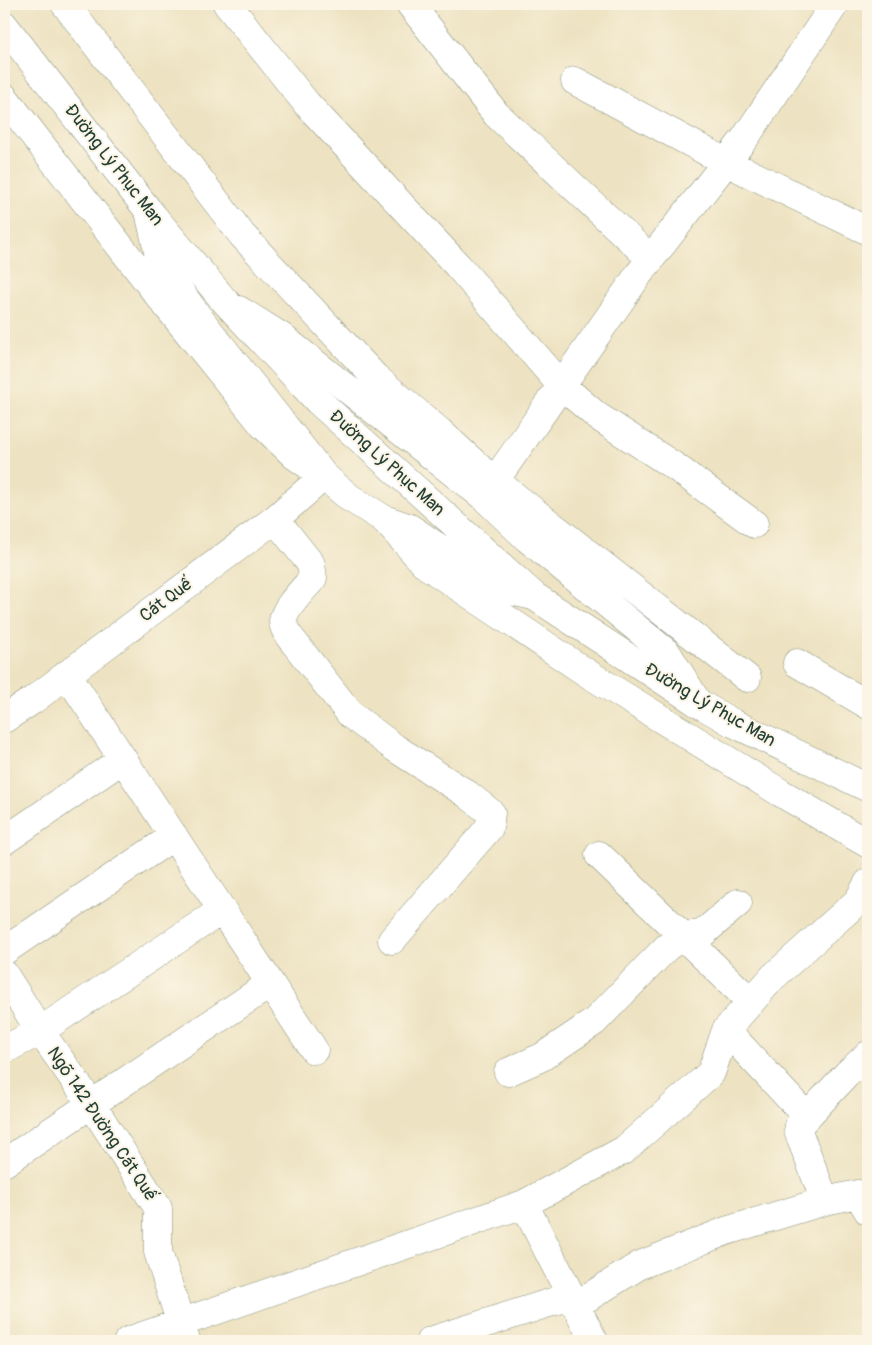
<svg xmlns="http://www.w3.org/2000/svg" width="872" height="1345" viewBox="0 0 872 1345" font-family="Pangolin,sans-serif">
	<rect width="100%" height="100%" fill="#fcf5e5"/>
	<filter id="ink" filterUnits="userSpaceOnUse"><feTurbulence type="fractalNoise" baseFrequency=".02" numOctaves="2"/><feDisplacementMap in="SourceGraphic" scale="10" xChannelSelector="R" yChannelSelector="G"/><feConvolveMatrix kernelMatrix="1 2 1 2 8 2 1 2 1" color-interpolation-filters="sRGB"/></filter>
	<filter id="wash" filterUnits="userSpaceOnUse"><feTurbulence type="fractalNoise" baseFrequency=".0096" numOctaves="4" result="noise"/><feDisplacementMap in="SourceGraphic" scale="20" xChannelSelector="R" yChannelSelector="G"/><feGaussianBlur stdDeviation="1.12" result="paint"/><feColorMatrix in="noise" values="0 0 0 0 0 0 0 0 0 0 0 0 0 0 0 0 0 1.4 0 .05"/><feComposite in="paint" operator="in"/></filter>
	<g filter="url(#wash)">
		<rect width="100%" height="100%" fill="#ede2c1"/>
	</g>
	<g filter="url(#ink)">
		<g fill="none" stroke-linecap="round" stroke-linejoin="round">
			<defs>
				<path id="minor" d="M65,4L242,235L375,377L439,431L485,473L747,678
					M227,4L307,104L458,266L561,385L597,416L677,468L754,524
					M410,4L496,114L651,259
					M575,81L726,162L868,231
					M4,97L158,295L263,425L294,455L324,476L275,519L33,700L4,719
					M239,310L279,335L484,497L528,539L667,653L698,703
					M485,495L639,274L745,138L835,4
					M275,519L311,564L313,578C305,588 284,608 283,621C283,627 286,631 289,636L351,715L395,748L467,794L491,813L489,828L392,940
					M384,519L426,565L587,673L781,793L868,844
					M797,663L868,705
					M67,674L314,1050
					M4,841L123,759
					M599,855L751,1002
					M4,951L174,836
					M4,974L40,1031L92,1105L158,1208V1252L186,1340
					M726,1030L807,1117
					M4,1050L40,1031L222,910
					M508,1072L542,1057L594,1022L667,947L683,936L702,934L738,903
					M4,1163L270,984
					M825,1201L798,1131L799,1125L847,1074L868,1055
					M524,1204L594,1341
					M576,1305L640,1265L726,1231L825,1201L858,1194L868,1211
					M128,1341L524,1204L624,1150L711,1073L726,1030L773,977L858,901L868,883
					M430,1341L571,1296"/>
				<path id="major" d="M4,25L148,210L223,299L318,401L534,596L698,703L733,723L868,788
					M150,216L161,265L199,318L324,476L350,498L384,519L410,528L498,588L529,595"/>
			</defs>
			<use href="#minor" stroke="#86907a" stroke-width="29"/>
			<use href="#major" stroke="#86907a" stroke-width="29"/>
			<use href="#minor" stroke="#fff" stroke-width="28"/>
			<use href="#major" stroke="#fff" stroke-width="28"/>
		</g>
	</g>
	<g text-anchor="middle" dominant-baseline="central" stroke-width="4" stroke-linejoin="round" paint-order="stroke">
		<g font-size="18" fill="#1f3d34" stroke="#fcf5e5">
			<text transform="translate(114 165) rotate(52)">Đường Lý Phục Man</text>
			<text transform="translate(387 463) rotate(42)">Đường Lý Phục Man</text>
			<text transform="translate(166 600) rotate(-37)">Cát Quế</text>
			<text transform="translate(710 705) rotate(30)">Đường Lý Phục Man</text>
			<text transform="translate(102 1124) rotate(56)">Ngõ 142 Đường Cát Quế</text>
		</g>
	</g>
	<rect width="872" height="1345" fill="none" stroke="#fcf5e5" stroke-width="20"/>
</svg>
